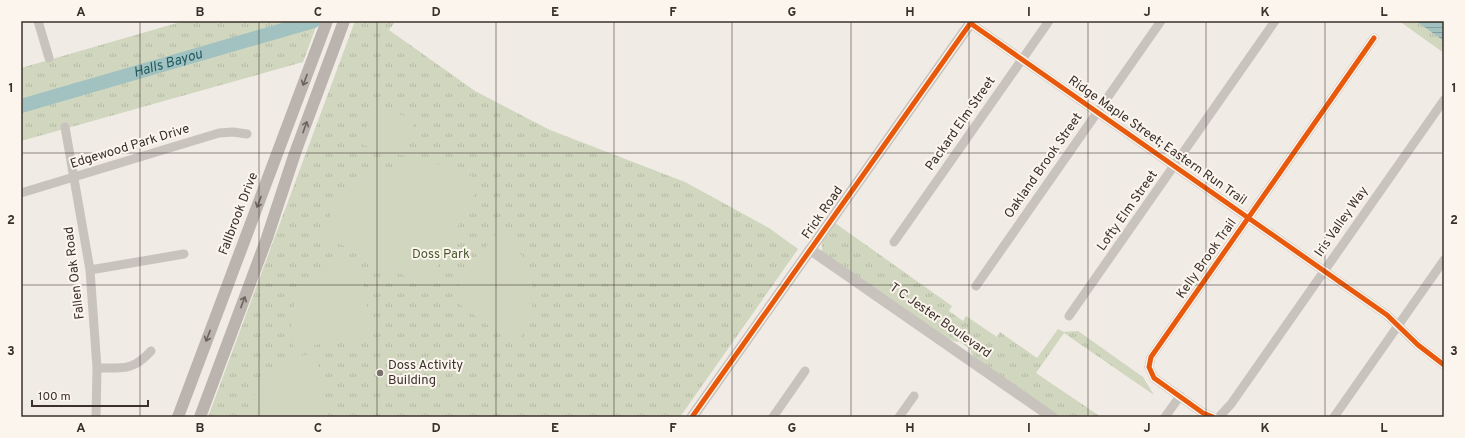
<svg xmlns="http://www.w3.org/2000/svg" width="1465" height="438" viewBox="0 0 1465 438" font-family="Overpass,sans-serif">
	<defs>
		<pattern id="grass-tufts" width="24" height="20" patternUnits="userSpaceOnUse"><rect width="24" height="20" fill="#d1d6bf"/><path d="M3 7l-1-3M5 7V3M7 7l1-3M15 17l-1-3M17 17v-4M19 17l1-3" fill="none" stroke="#b4b8a4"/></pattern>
		<pattern id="water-rules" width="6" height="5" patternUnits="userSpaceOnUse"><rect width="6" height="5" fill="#a1c2c1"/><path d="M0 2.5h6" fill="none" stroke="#849e9d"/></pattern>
	</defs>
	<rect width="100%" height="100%" fill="#f0ebe5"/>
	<path fill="url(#grass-tufts)" d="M184,21H318L303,62L21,141V68Z
		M355,21H394V23L389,30L475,91L550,130L685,182L769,228L798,249L680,417H208Z
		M1399,21H1444V53Z
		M835,223L952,306L949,311L963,321L966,316L997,337L1000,332L1037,358L1058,329L1064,332L1078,331L1143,377L1154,395L1064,333L1036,373L1101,417H1058L981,363L971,353V350L959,341L957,342L945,338L823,253C818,242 828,232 835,223Z"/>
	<path fill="#d1d6bf" d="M372,107L415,119L405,156L362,145Z
		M420,162C441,162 462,171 481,181L432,278L419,283L320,234C342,188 369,167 420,162Z
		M497,232C503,236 510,239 514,245C540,275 539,314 515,345L456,302V289Z
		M358,256L371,328L364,336L294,349C283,299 308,264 358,256Z
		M316,353L328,417H248C251,393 266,370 289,360C297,356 307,355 316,353Z"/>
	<path fill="url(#water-rules)" d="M1416,21H1444V41Z"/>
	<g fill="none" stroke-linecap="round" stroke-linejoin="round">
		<path stroke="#a1c2c1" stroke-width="14" id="s1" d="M21,106L314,21"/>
		<path stroke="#c9c3be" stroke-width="9" d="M38,21L49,58
			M970,23L1387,315L1418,345L1444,365
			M65,127L90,270L97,368L96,417
			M21,193L219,133L233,132L247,134
			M894,242L1049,21
			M90,270L184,254
			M976,286L1161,21
			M1069,316L1275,21
			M97,368C123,368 133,371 151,351
			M773,417L805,371
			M899,417L914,396
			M1165,417L1180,396
			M1213,417L1203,413L1154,378L1149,367L1151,357L1374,38
			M1219,417L1231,404L1444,100
			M1334,417L1444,260"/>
		<path stroke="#c9c3be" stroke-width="11" d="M811,250L1052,417
			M692,417L972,21"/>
		<path stroke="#bab3ae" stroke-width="12" d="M178,417L327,21
			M200,417L267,238L295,153L344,21"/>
		<defs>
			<path id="cycleway" d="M970,23L1387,315L1418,345L1444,365
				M692,417L972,21
				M1213,417L1203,413L1154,378L1149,367L1151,357L1374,38"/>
		</defs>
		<use href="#cycleway" stroke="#fbf5ee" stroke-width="8"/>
		<use href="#cycleway" stroke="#e8590c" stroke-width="5"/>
	</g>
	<defs><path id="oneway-shaft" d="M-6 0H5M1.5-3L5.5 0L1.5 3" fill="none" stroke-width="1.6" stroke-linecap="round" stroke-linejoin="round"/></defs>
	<g stroke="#6e645f">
		<use href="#oneway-shaft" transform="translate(305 80) rotate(111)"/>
		<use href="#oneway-shaft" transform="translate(305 127) rotate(-70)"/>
		<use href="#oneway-shaft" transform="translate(259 202) rotate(111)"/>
		<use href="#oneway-shaft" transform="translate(243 302) rotate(-69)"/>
		<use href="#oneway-shaft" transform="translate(208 336) rotate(111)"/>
	</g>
	<path fill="none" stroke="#3b302b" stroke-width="1" stroke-opacity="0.55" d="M140,21V417M259,21V417M377,21V417M496,21V417M614,21V417M732,21V417M851,21V417M969,21V417M1088,21V417M1206,21V417M1325,21V417M21,153H1444M21,285H1444"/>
	<circle fill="#7a716c" stroke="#fbf5ee" stroke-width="1.5" cx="380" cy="373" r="4"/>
	<g text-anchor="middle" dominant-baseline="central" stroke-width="4" stroke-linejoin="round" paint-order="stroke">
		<g font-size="13" fill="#3b302b" stroke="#fbf5ee">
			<text transform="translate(961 124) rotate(-55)">Packard Elm Street</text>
			<text transform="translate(1157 141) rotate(35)">Ridge Maple Street; Eastern Run Trail</text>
			<text transform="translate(130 147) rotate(-17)">Edgewood Park Drive</text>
			<text transform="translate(1044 166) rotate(-55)">Oakland Brook Street</text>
			<text transform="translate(1128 211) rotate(-55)">Lofty Elm Street</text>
			<text transform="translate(823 213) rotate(-55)">Frick Road</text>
			<text transform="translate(239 214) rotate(-69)">Fallbrook Drive</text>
			<text transform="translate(1342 222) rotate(-55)">Iris Valley Way</text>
			<text transform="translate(1207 259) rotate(-55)">Kelly Brook Trail</text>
			<text transform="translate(75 273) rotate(-97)">Fallen Oak Road</text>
			<text transform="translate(940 321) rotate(35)">T C Jester Boulevard</text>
		</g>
		<g font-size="13" fill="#4a5a2e" stroke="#fbf5ee">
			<text x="441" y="255">Doss Park</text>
		</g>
		<g font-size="13" fill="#3b302b" stroke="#fbf5ee" text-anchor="start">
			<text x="388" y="366">Doss Activity<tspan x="388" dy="15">Building</tspan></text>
		</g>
		<g font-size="14" font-style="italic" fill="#1f5a5e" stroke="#fbf5ee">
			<text stroke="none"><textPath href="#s1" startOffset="153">Halls Bayou</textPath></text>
		</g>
	</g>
	<rect width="1465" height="438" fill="none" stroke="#fbf5ee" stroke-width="44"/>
	<path d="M32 400v6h116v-6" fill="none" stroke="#3b302b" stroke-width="2"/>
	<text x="38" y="400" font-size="12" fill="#3b302b" stroke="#fbf5ee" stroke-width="3" paint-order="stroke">100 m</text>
	<rect x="22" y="22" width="1421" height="394" fill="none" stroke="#3b302b" stroke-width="1.5"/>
	<g font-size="13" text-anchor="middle" font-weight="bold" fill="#3b302b">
		<text x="81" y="16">A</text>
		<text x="200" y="16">B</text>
		<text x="318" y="16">C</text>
		<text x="436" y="16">D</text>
		<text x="555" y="16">E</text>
		<text x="673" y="16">F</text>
		<text x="792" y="16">G</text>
		<text x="910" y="16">H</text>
		<text x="1029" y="16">I</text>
		<text x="1147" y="16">J</text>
		<text x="1265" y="16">K</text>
		<text x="1384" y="16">L</text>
		<text x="11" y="92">1</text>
		<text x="1454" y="92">1</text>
		<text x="11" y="224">2</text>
		<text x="1454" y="224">2</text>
		<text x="11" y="355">3</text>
		<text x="1454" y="355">3</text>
		<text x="81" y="432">A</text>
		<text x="200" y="432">B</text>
		<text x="318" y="432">C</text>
		<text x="436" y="432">D</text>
		<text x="555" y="432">E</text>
		<text x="673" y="432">F</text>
		<text x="792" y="432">G</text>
		<text x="910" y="432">H</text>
		<text x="1029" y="432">I</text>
		<text x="1147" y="432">J</text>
		<text x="1265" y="432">K</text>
		<text x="1384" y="432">L</text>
	</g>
</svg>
